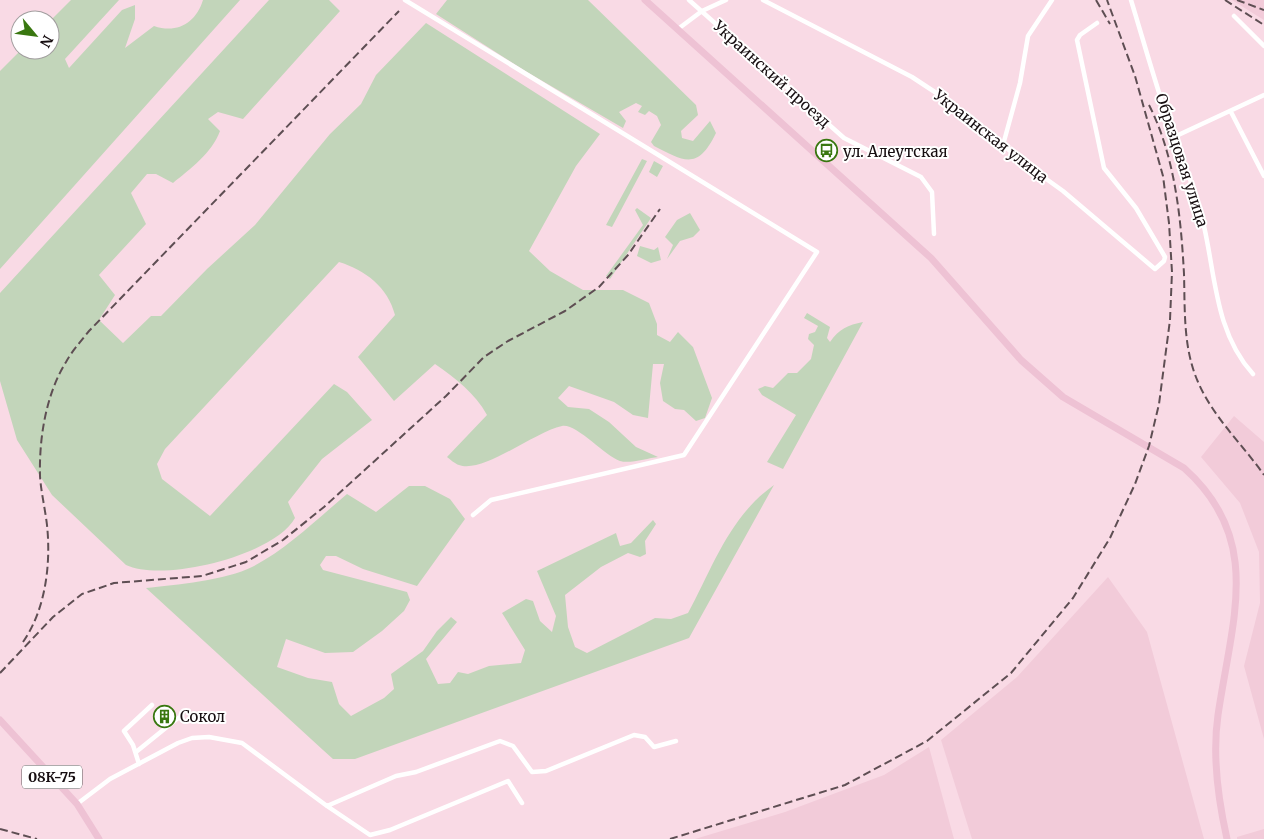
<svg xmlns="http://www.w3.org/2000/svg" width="1264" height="839" viewBox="0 0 1264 839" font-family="Merriweather,serif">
	<rect width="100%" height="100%" fill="#f9dae5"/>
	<path fill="#f2cbd9" d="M1232,0H1264V20L1243,7Z
		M1234,416L1264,442V739L1244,666L1260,603L1259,552L1240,503L1201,457Z
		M1108,577L1147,632L1204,839H972L941,740L1017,677Z
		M929,747L954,839H695L785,812L884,775Z
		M1264,829V839H1237V837Z"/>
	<path fill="#c2d5ba" d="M71,0H119L65,59L69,68L122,10L135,5V19L125,48L154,26C177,34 196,23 203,0H240L0,269V71L21,50H50V21Z
		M269,0H329L340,11L243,119L218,112L208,119L220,131C212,153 190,169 173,183L156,174H147L131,193L146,224L99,275L115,295L99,320L123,343L151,316H161L207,269L255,225L330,134L361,104L376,75L426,23L600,134L576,166L529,251L550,271L583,290H623L649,303L657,324V335L670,342L678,332L693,347L712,398L705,418L696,421L684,410L675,409L663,401L660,383L664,364H653L648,418L633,415L614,402L569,386L558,398L568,407L589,409L609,422L636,447L658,457C648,458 630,464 620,461C605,456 576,423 562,426C534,432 483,474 459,465C455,464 450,459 447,457L487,415C475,393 455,378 435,364L394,401L358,357L395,315C388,287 365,270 339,262L165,449L157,464L162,479L210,516L334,384L347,392L372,420L322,459L288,502L295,518C275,555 164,583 126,565L52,495L17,440L0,381V293Z
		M447,0H588L696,105L698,115L681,131L682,138L693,141L710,121L716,133C698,170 685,162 654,146L651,142L661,125L657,116L649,111L645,115L638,112L642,106L636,103L619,112L626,121L623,128L527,72L436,14Z
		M642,159L647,161L612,227L606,225Z
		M654,161L663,166L657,177L649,172Z
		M637,208L651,218L610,279L606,276L643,225L635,210Z
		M690,213L700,230L693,237L680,241L667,259L673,245L665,237L677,220Z
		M640,246L654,250L658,247L661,260L651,263L637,256Z
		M807,313L830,327L827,338L830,342C839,329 848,325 863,322L783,469L767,462L796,415L762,395L758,389L765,386L773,388L788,373H797L811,359L814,345L808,339L809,334L815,332L818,326L804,318Z
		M774,485L689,638L355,759H333L323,750L146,588C175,585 227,580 252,567C287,549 317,519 347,494L376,512L409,486H425L450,499L465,519L417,586L363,569L336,556H326L320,565L323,570L407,592L410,600L404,611L382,631L353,652L325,653L286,639L277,667L308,678L332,682L339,704L351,716L384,698L394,689L391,674L423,651L437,631L451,617L457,622L426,659L438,684L450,683L458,672L468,674L489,666L521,663L525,650L502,613L526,599L533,601L540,621L552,632L556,616L537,571L616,533L620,546L631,543L653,520L656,524L645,541L646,554L640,557L628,553L601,567L565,595L568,627L575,647L587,653L655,618L671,619L688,613C713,567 729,517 774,485Z"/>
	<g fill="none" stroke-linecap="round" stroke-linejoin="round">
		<path stroke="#fff" stroke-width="4.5" d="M405,0L817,252L684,455L491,500L473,515
			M689,0L844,138L921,177L932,192L934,234
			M763,0L912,77L950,102L1031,168L1063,191L1155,269L1164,261L1165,257L1136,208L1104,168L1077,40L1080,35L1097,23
			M1131,0C1145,46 1158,93 1174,138C1182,161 1193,183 1199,206C1216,263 1211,328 1253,374
			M1234,16L1264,46
			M678,29L702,11L726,0
			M1231,112L1264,176
			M1174,137L1264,95
			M1003,145L1020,83L1028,36L1052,0
			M136,752L178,718
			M139,764L133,745L124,731L152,705
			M77,804L110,779L178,743L192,738L209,737L242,743L327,806L370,835L390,830L508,781L522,803
			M327,806L396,776L416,772L500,741L513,746L532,772L546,771L634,735L645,737L654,747L676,741"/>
		<path stroke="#eec2d4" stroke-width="7" d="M645,0L931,258L1021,360L1063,397L1184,468C1264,539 1232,619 1218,715C1212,756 1218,799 1227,839
			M0,720L77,804L99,839"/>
		<path stroke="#5e4e53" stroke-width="2" stroke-dasharray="8 4" stroke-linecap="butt" d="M1096,0L1110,24
			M1225,0L1264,25
			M1237,0L1264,10
			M1149,105C1175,156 1181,218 1184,274C1185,310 1183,348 1198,382C1213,417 1243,445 1264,475
			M23,642C46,609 51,563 47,525C45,508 41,492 40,476C39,438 46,394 66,362C72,351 81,341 89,331L399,11
			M0,673L53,617L82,594L114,583L202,576L246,562L283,540L324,507L446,396L484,357L508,341L565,311L599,287L628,255L660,209
			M0,829L37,839
			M670,839L845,785L927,741L1011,673L1073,598L1110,538L1135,484L1149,446L1159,404L1170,320L1172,272L1169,223L1163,176L1135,76L1107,0"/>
	</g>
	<defs>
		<symbol id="bus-ring" viewBox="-11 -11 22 22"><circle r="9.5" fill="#fff" stroke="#397710" stroke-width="1.5"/><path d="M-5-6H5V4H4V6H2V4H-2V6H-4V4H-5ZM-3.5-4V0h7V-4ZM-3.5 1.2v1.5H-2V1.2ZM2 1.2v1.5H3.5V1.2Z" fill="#397710"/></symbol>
		<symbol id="building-ring" viewBox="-11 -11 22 22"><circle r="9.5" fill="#fff" stroke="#397710" stroke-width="1.5"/><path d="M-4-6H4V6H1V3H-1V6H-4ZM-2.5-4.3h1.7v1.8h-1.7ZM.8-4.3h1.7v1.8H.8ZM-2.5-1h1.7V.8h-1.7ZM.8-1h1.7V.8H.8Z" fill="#397710"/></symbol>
	</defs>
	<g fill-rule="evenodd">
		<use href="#bus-ring" x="814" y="138" width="25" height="25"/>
		<use href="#building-ring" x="152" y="704" width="25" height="25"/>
	</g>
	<g text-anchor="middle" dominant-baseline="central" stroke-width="4" stroke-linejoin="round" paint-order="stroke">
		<rect fill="#fff" stroke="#5c5658" stroke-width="1" x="22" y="765.5" width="60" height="23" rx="4"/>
		<g font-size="14" font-weight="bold" fill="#160d10">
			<text x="52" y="777">08К-75</text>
		</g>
		<g font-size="15" fill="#160d10" stroke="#fff">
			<text transform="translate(772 74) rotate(42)">Украинский проезд</text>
			<text transform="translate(991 136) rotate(38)">Украинская улица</text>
			<text transform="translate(1182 160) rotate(72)">Образцовая улица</text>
		</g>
		<g font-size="15" fill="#160d10" stroke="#fff" text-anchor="start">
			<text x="843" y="151">ул. Алеутская</text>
			<text x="180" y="716">Сокол</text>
		</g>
	</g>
	<g transform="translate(35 35) rotate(119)"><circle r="24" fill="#ffffff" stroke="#a29e9f"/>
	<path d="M0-4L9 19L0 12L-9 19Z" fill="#397710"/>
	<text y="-8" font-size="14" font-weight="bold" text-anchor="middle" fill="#160d10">N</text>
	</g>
</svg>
